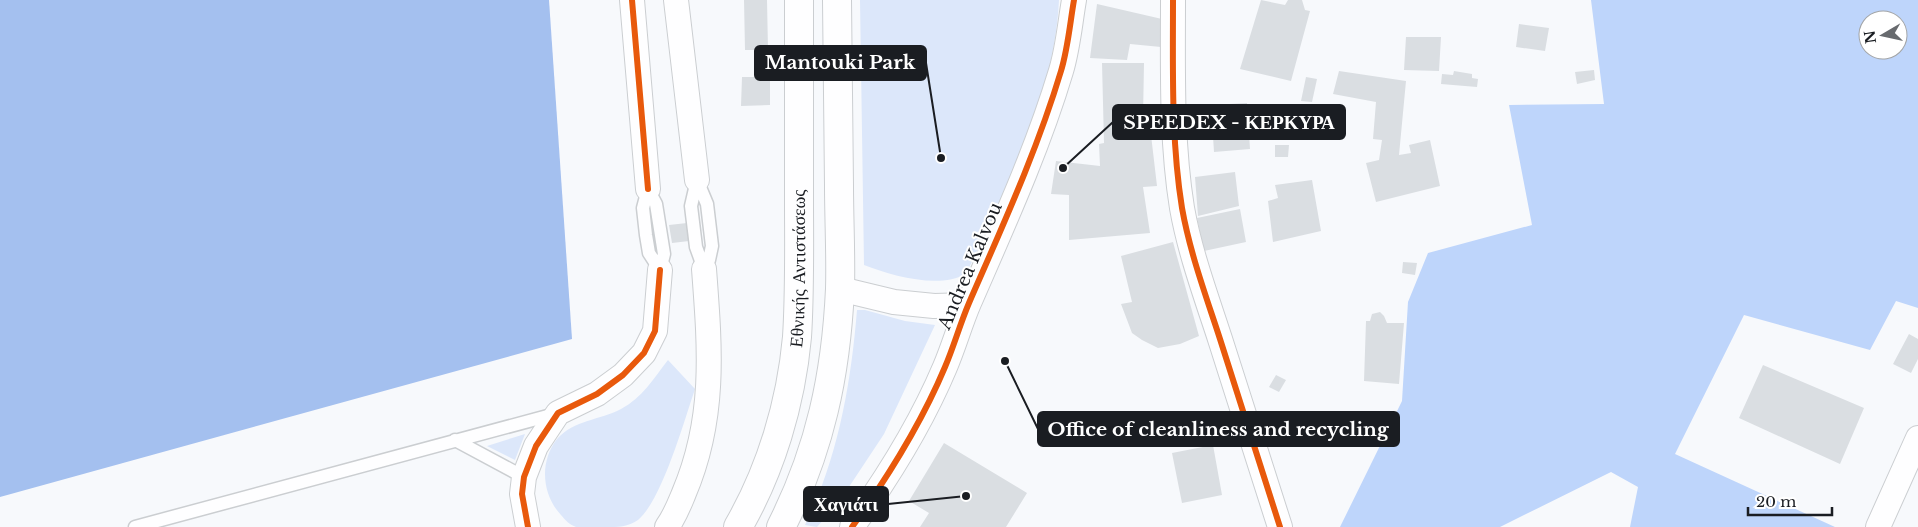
<svg xmlns="http://www.w3.org/2000/svg" width="1918" height="527" viewBox="0 0 1918 527" font-family="'Libre Baskerville',serif">
	<rect width="100%" height="100%" fill="#f7f9fc"/>
	<path fill="#dce7fa" d="M860,0H1059C1054,98 1008,187 966,274C939,289 892,276 864,265Z
		M857,310H865L905,321L935,325L884,434L839,502L817,527L805,525C838,458 851,384 857,310Z
		M668,360L695,389C684,421 662,500 638,520C628,527 618,527 606,527C597,527 584,527 576,527C570,525 565,520 561,515C542,495 539,462 557,439C574,420 600,420 621,409C642,398 654,378 668,360Z
		M525,434L515,460L487,446Z"/>
	<path fill="#bed5fb" fill-rule="evenodd" d="M1591,0H1918V308L1896,301L1870,350L1744,315L1675,454L1835,527H1630L1638,487L1611,472L1500,527H1340L1402,401L1408,302L1428,253L1532,225L1509,105L1604,104ZM1868,20H1898V50H1868Z"/>
	<path fill="#a4c0ef" d="M0,0H549L572,339L0,497Z"/>
	<path fill="#dadee2" d="M744,0H767L768,50H745Z
		M1261,0L1285,5L1288,0H1302L1305,10L1310,11L1291,81L1240,69Z
		M1097,4L1162,19L1161,47L1130,44L1127,60L1090,58Z
		M1519,24L1549,28L1545,51L1516,47Z
		M1406,37H1441L1439,71L1404,70Z
		M1102,63H1144L1143,118H1149L1157,186L1143,187L1150,233L1069,240V195L1051,194L1056,161L1100,166L1099,144L1104,143Z
		M1594,70L1595,80L1577,84L1575,72Z
		M1339,71L1406,81L1399,155L1411,153L1409,145L1430,140L1440,186L1376,202L1366,163L1379,160L1382,140L1373,139L1376,102L1333,94Z
		M1454,71L1472,74V78L1478,79L1477,87L1441,84L1442,74L1453,75Z
		M742,77H770V105L741,106Z
		M1306,77L1317,79L1312,102L1301,101Z
		M1247,103L1250,149L1214,152L1211,105Z
		M1275,145H1289L1288,157H1275Z
		M1235,172L1239,206L1198,216L1195,177Z
		M1312,180L1321,231L1273,242L1268,201L1278,198L1275,185Z
		M1240,209L1246,242L1204,251L1197,218Z
		M687,223L689,241L672,243L669,225Z
		M1173,242L1199,336L1180,344L1158,348L1142,340L1132,333L1121,304L1132,302L1121,256Z
		M1403,262L1417,263L1415,275L1402,273Z
		M1380,312L1384,316L1387,323H1404L1399,384L1364,381L1366,321H1370L1372,314Z
		M1909,334L1918,339V359L1911,373L1893,364Z
		M1763,365L1864,408L1840,464L1739,418Z
		M1276,375L1286,380L1279,392L1269,387Z
		M944,443L1027,493L1006,527H920L929,513L909,501Z
		M1213,445L1222,495L1182,503L1172,453Z"/>
	<g fill="none" stroke-linecap="round" stroke-linejoin="round">
		<defs>
			<path id="lane" d="M697,180L707,204L712,246L709,260L704,269
				M697,180L691,206L696,247L704,269
				M648,189L643,208L646,235L649,253L660,270
				M648,189L656,204L664,254L660,270
				M455,440L524,477
				M135,527L555,414"/>
			<path id="street" d="M632,0L648,189
				M676,0L697,180
				M1173,0C1173,69 1171,140 1182,208C1190,253 1206,296 1220,339C1240,402 1260,464 1280,527
				M840,289L894,302L934,306L968,305
				M528,527L522,494L524,477L536,446L558,413L597,394L623,375L644,353L655,331L660,270
				M667,527C675,516 679,505 684,493C716,418 710,348 704,269
				M852,527C888,477 921,424 945,367C954,346 960,324 969,303C1002,227 1037,151 1061,71C1068,48 1070,23 1074,0
				M1878,527L1918,438"/>
			<g id="secondary">
				<path id="s1" d="M738,527C771,470 791,403 797,337C800,291 799,243 799,197C799,131 799,66 799,0"/>
				<path d="M781,527C820,450 836,375 840,289C841,255 839,220 839,186C838,124 838,62 837,0"/>
			</g>
		</defs>
		<use href="#lane" stroke="#cbced1" stroke-width="15"/>
		<use href="#street" stroke="#cbced1" stroke-width="26"/>
		<use href="#secondary" stroke="#cbced1" stroke-width="30"/>
		<use href="#lane" stroke="#fefeff" stroke-width="12"/>
		<use href="#street" stroke="#fefeff" stroke-width="24"/>
		<use href="#secondary" stroke="#fefeff" stroke-width="28"/>
		<defs>
			<path id="cycleway" d="M632,0L648,189
				M1173,0C1173,69 1171,140 1182,208C1190,253 1206,296 1220,339C1240,402 1260,464 1280,527
				M528,527L522,494L524,477L536,446L558,413L597,394L623,375L644,353L655,331L660,270
				M852,527C888,477 921,424 945,367C954,346 960,324 969,303C1002,227 1037,151 1061,71C1068,48 1070,23 1074,0"/>
		</defs>
		<use href="#cycleway" stroke="#fff" stroke-width="9"/>
		<use href="#cycleway" stroke="#e8590c" stroke-width="6"/>
	</g>
	<g text-anchor="middle" dominant-baseline="central" stroke-width="4" stroke-linejoin="round" paint-order="stroke">
		<g font-size="18" fill="#1a1d22" stroke="#fff">
			<text transform="translate(970 266) rotate(-67)">Andrea Kalvou</text>
			<text stroke="none"><textPath href="#s1" startOffset="269">Εθνικής Αντιστάσεως</textPath></text>
		</g>
	</g>
	<path fill="none" stroke="#1a1d22" stroke-width="2" d="M941 158L926 63M1063 168L1113 122M1005 361L1038 429M966 496L888 504"/>
	<g fill="#1a1d22" stroke="#fff" stroke-width="2">
		<circle cx="941" cy="158" r="5"/>
		<circle cx="1063" cy="168" r="5"/>
		<circle cx="1005" cy="361" r="5"/>
		<circle cx="966" cy="496" r="5"/>
	</g>
	<g fill="#1a1d22" stroke="#1a1d22" stroke-width="2">
		<rect x="755" y="46" width="171" height="34" rx="5"/>
		<rect x="1113" y="105" width="232" height="34" rx="5"/>
		<rect x="1038" y="412" width="361" height="34" rx="5"/>
		<rect x="804" y="487" width="84" height="34" rx="5"/>
	</g>
	<g font-size="19" text-anchor="middle" font-weight="bold" fill="#fff">
		<text x="840" y="69">Mantouki Park</text>
		<text x="1229" y="129">SPEEDEX - ΚΕΡΚΥΡΑ</text>
		<text x="1218" y="436">Office of cleanliness and recycling</text>
		<text x="846" y="511">Χαγιάτι</text>
	</g>
	<g transform="translate(1883 35) rotate(261)"><circle r="24" fill="#ffffff" stroke="#a3a5a7"/>
	<path d="M0-4L9 19L0 12L-9 19Z" fill="#676a6e"/>
	<text y="-8" font-size="14" font-weight="bold" text-anchor="middle" fill="#1a1d22">N</text>
	</g>
	<path d="M1748 507v8h84v-8" fill="none" stroke="#1a1d22" stroke-width="2.5"/>
	<text x="1756" y="507" font-size="15" fill="#1a1d22" stroke="#ffffff" stroke-width="4" paint-order="stroke">20 m</text>
</svg>
